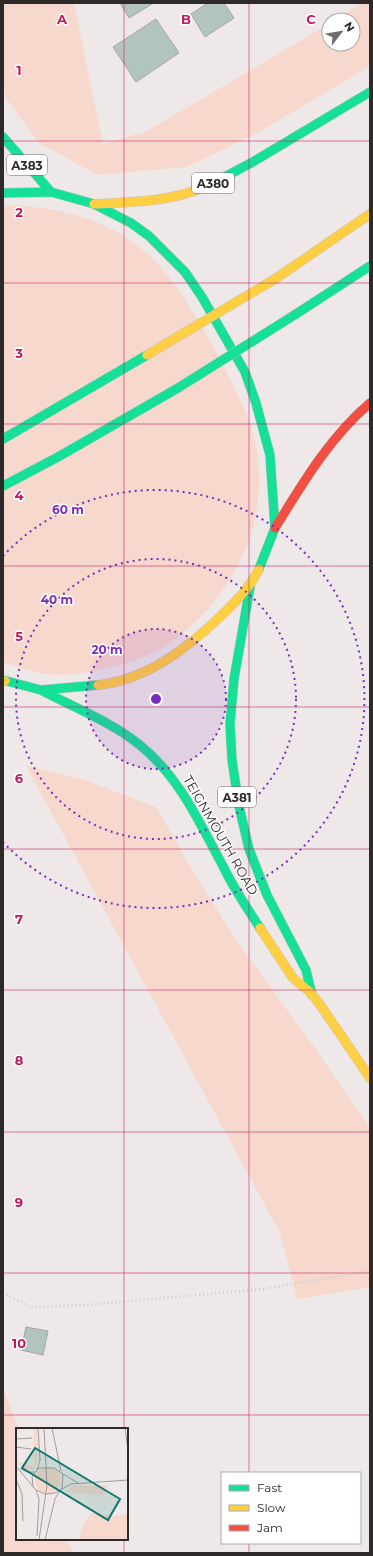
<svg xmlns="http://www.w3.org/2000/svg" width="373" height="1556" viewBox="0 0 373 1556" font-family="Montserrat,sans-serif">
	<rect width="100%" height="100%" fill="#eee9e8"/>
	<path fill="#f6d8cc" d="M3,3H74L103,144L147,131L329,24V44H353V20H335L363,3H370V66L261,131L187,167L98,175L39,143L6,98L3,81Z
		M15,205C60,209 96,216 134,243C171,270 193,311 215,350C230,378 246,407 254,438C259,455 260,474 259,492C256,546 224,600 182,634C158,654 124,666 94,671C81,673 68,676 55,675C37,673 20,668 3,662V207Z
		M26,766L85,780L156,807L196,876L236,940L317,1051L370,1128V1287L297,1299L280,1233Z
		M3,1388L19,1429H17V1539H66L74,1553H3Z"/>
	<path fill="#b2c4be" stroke="#a6a5a4" d="M120,3H152V4L129,18Z
		M208,3H224L234,18L205,37L191,14Z
		M156,19L179,53L136,82L113,47Z
		M26,1327L48,1331L43,1355L21,1350Z"/>
	<g fill="none" stroke-linecap="round" stroke-linejoin="round">
		<defs>
			<path id="fast" d="M3,137L51,192
				M213,183L251,163L370,92
				M3,193L51,192L94,204L131,223L149,236L185,272L202,297L245,372L256,403L270,455L275,528L259,569
				M296,314L370,266
				M3,439L147,355
				M3,486L58,457L178,388
				M250,587L234,679L230,724L232,760L239,806L249,849L267,895L306,970L312,995
				M3,680L41,690L98,685
				M41,690C75,708 112,722 141,746C181,779 200,824 224,868C234,889 247,908 260,928"/>
			<path id="slow" d="M94,204C134,202 176,202 213,183
				M275,279L370,214
				M3,681H5
				M98,685C147,680 189,647 223,614C239,598 249,589 259,569
				M260,928L293,978L311,993L321,1006L370,1078"/>
			<path id="jam" d="M275,528C303,483 329,438 370,403"/>
		</defs>
		<use href="#fast" stroke="#c7c4c4" stroke-width="10"/>
		<use href="#slow" stroke="#c7c4c4" stroke-width="10"/>
		<use href="#jam" stroke="#c7c4c4" stroke-width="10"/>
		<path stroke="#cccbca" stroke-width="2.5" stroke-dasharray="1 3" stroke-linecap="butt" d="M3,1293L31,1307L85,1305L263,1289L370,1271"/>
		<use href="#fast" stroke="#16e098" stroke-width="9"/>
		<use href="#slow" stroke="#ffcf43" stroke-width="9"/>
		<use href="#jam" stroke="#f24e42" stroke-width="9"/>
		<defs>
			<path id="fast-bridge" d="M178,388L296,314"/>
			<path id="slow-bridge" d="M147,355L275,279"/>
		</defs>
		<use href="#fast-bridge" stroke="#c7c4c4" stroke-width="10" stroke-linecap="butt"/>
		<use href="#slow-bridge" stroke="#c7c4c4" stroke-width="10" stroke-linecap="butt"/>
		<use href="#fast-bridge" stroke="#16e098" stroke-width="9"/>
		<use href="#slow-bridge" stroke="#ffcf43" stroke-width="9"/>
	</g>
	<path fill="none" stroke="#c2185b" stroke-width="1" stroke-opacity="0.55" d="M124,3V1429M249,3V1473M3,141H370M3,283H370M3,424H370M3,566H370M3,707H370M3,849H370M3,990H370M3,1132H370M3,1273H370M3,1415H370M124,1539V1553M249,1543V1553"/>
	<circle cx="156" cy="699" r="70" fill="#7b2cbf" fill-opacity=".12"/>
	<g fill="none" stroke="#7b2cbf" stroke-width="2" stroke-dasharray="2 4">
		<circle cx="156" cy="699" r="70"/>
		<circle cx="156" cy="699" r="140"/>
		<path d="M3 556A209 209 0 1 1 3 842"/>
	</g>
	<g text-anchor="middle" dominant-baseline="central" stroke-width="3" stroke-linejoin="round" paint-order="stroke">
		<g fill="#fff" stroke="#6d6a69" stroke-width="1">
			<rect x="7" y="155" width="40" height="20" rx="3"/>
			<rect x="192" y="173" width="42" height="20" rx="3"/>
			<rect x="218" y="787" width="38" height="20" rx="3"/>
		</g>
		<g font-size="12" font-weight="bold" fill="#2e2a29">
			<text x="27" y="165">A383</text>
			<text x="213" y="183">A380</text>
			<text x="237" y="797">A381</text>
		</g>
		<g font-size="13" fill="#2e2a29" stroke="#fff">
			<text transform="translate(221 835) rotate(60)">TEIGNMOUTH ROAD</text>
		</g>
	</g>
	<g transform="translate(16 1428)">
		<rect width="112" height="112" fill="#eee9e8"/>
		<path d="M18,0H21L22,30L19,41L9,42L0,33L18,39ZM19 52a13 13 0 1 1 26 0a13 13 0 1 1-26 0ZM92,57L88,67L50,64L56,58ZM75,85L96,88L112,86V112H63L67,97Z" fill="#f6d8cc"/>
		<path fill="none" stroke="#a19d9c" stroke-width="1" d="M36,0L45,43M109,0L112,22M0,11L16,10M0,19L15,21M0,38L20,62L29,66L39,65L46,61L47,46L38,40H23L16,48L17,59M5,41L11,44H19M21,42L24,32L22,0M47,46L62,55M0,51L6,66L7,93M46,61L55,56L112,52M20,62L23,71L21,108M23,112L31,57L28,0M29,112L39,71L44,62"/>
		<path fill="#0f766e" fill-opacity="0.15" stroke="#0f766e" stroke-width="2" d="M19,20L104,71L92,92L6,40Z"/>
		<rect width="112" height="112" fill="none" stroke="#2e2a29" stroke-width="2"/>
	</g>
	<g font-size="13" text-anchor="middle" font-weight="bold" fill="#c2185b" stroke="#fff" stroke-width="3" stroke-linejoin="round" paint-order="stroke">
		<text x="62" y="24">A</text>
		<text x="186" y="24">B</text>
		<text x="311" y="24">C</text>
		<text x="19" y="75">1</text>
		<text x="19" y="217">2</text>
		<text x="19" y="358">3</text>
		<text x="19" y="500">4</text>
		<text x="19" y="641">5</text>
		<text x="19" y="783">6</text>
		<text x="19" y="924">7</text>
		<text x="19" y="1065">8</text>
		<text x="19" y="1207">9</text>
		<text x="19" y="1348">10</text>
	</g>
	<circle cx="156" cy="699" r="6" fill="#7b2cbf" stroke="#fff" stroke-width="2"/>
	<g font-size="12" text-anchor="middle" font-weight="bold" fill="#7b2cbf" stroke="#fff" stroke-width="3" stroke-linejoin="round" paint-order="stroke">
		<text x="68" y="514">60 m</text>
		<text x="57" y="604">40 m</text>
		<text x="107" y="654">20 m</text>
	</g>
	<rect width="373" height="1556" fill="none" stroke="#2e2a29" stroke-width="8"/>
	<rect x="221" y="1472" width="140" height="72" fill="#ffffff" stroke="#abaaa9"/>
	<rect x="229" y="1485" width="20" height="6" fill="#16e098" stroke="#abaaa9"/>
	<text x="257" y="1492" font-size="12" fill="#2e2a29">Fast</text>
	<rect x="229" y="1505" width="20" height="6" fill="#ffcf43" stroke="#abaaa9"/>
	<text x="257" y="1512" font-size="12" fill="#2e2a29">Slow</text>
	<rect x="229" y="1525" width="20" height="6" fill="#f24e42" stroke="#abaaa9"/>
	<text x="257" y="1532" font-size="12" fill="#2e2a29">Jam</text>
	<g transform="translate(341 32) rotate(59)"><circle r="19" fill="#ffffff" stroke="#abaaa9"/>
	<path d="M0-3L7 15L0 10L-7 15Z" fill="#716d6c"/>
	<text y="-6" font-size="11" font-weight="bold" text-anchor="middle" fill="#2e2a29">N</text>
	</g>
</svg>
